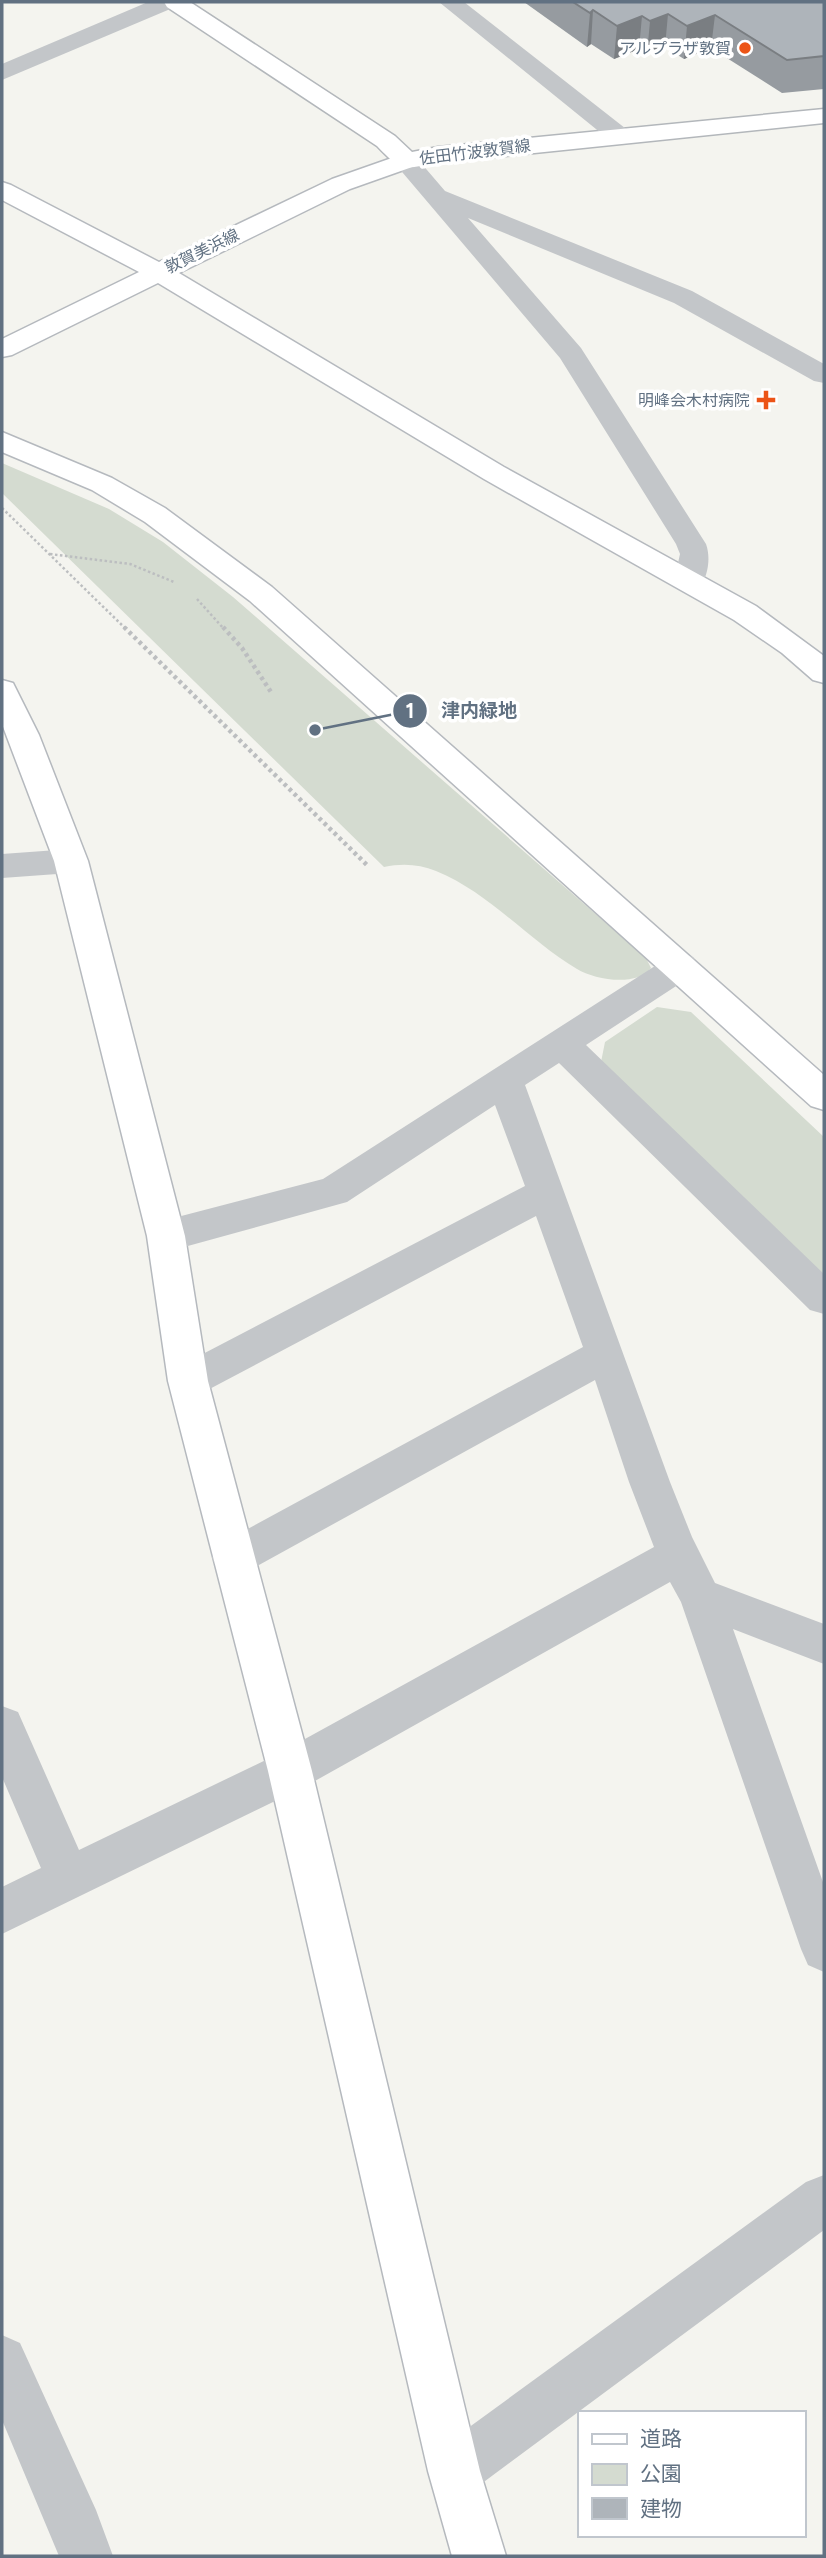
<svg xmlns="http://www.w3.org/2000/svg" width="826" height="2558" viewBox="0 0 826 2558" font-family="Figtree,'Noto Sans JP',sans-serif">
	<rect width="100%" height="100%" fill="#f4f4ef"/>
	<path fill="#d4dbd0" d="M2,463L109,509L163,542L233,597L646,958L651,968C637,987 595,980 577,969C528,940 490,893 436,871C419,864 402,863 384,867L2,493Z
		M657,1007L691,1012L824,1137V1279L600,1067L605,1042Z"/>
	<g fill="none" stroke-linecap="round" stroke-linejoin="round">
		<defs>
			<path id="secondary" d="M406,153L415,156L419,161L415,166L350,189L179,273L504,467L756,606L824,656V683L813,680L782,653L734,620L484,479L158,283L12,355L2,357V339L139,272L2,200V182L11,185L159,262L332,179Z
				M2,432L112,478L165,508L272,587L824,1075V1110L811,1106L250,601L145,522L92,490L2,452Z
				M2,680L13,683L39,735L88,861L185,1236L208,1381L312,1771L480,2471L506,2556H452L428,2471L268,1771L168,1381L147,1236L54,861L2,724Z"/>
			<path id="primary" d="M164,2H190L395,136L412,152L438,147L824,109V123L438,163C402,169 403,173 377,146L167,7Z"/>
		</defs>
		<use href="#secondary" stroke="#b5b9be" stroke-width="3"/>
		<use href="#primary" stroke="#b3b7bb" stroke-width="3"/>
		<path stroke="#bcbec0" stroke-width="2.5" stroke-dasharray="2.5 2.5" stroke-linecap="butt" d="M2,508L126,629
			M50,554L130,564L174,582
			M197,599L224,629"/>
		<path stroke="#bcbec0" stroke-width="4.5" stroke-dasharray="3.5 3.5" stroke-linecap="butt" d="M124,627L368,866
			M223,627L242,648L271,692"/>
		<path fill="#c3c6c9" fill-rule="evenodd" d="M148,2H179L175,7L2,80V64Z
			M439,2H464L630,132L633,137L630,142L621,144L612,142Z
			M406,153L415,156L445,191L692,291L824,364V383L814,381L674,303L468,218L581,348L706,544C711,558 708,575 700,588L689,591L678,588L674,581L680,554L676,544L560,358L397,166L393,161L397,156Z
			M71,849L83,852L88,861L83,870L71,873L2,878V854Z
			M681,953L693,957L698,966L693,975L586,1045L824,1274V1314L810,1310L559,1063L525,1085L670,1482L692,1537L715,1583L824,1624V1664L733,1629L824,1885V1972L808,1965L801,1949L681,1602L670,1582L306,1786L2,1934V1887L41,1868L2,1777V1706L18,1712L79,1850L274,1756L654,1547L629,1482L595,1380L248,1571L233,1577L218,1571L212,1558L218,1545L583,1347L536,1216L202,1393L188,1398L174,1393L168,1381L174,1369L525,1186L495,1105L347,1202L166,1252L153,1247L147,1236L153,1225L166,1220L323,1179L669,957Z
			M824,2175V2230L473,2490L454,2497L435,2490L428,2471L435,2452L806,2182Z
			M2,2335L20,2343L96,2510L113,2556H59L2,2420Z"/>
		<use href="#secondary" fill="#fff" fill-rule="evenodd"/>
		<use href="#primary" fill="#fff" fill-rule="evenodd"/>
	</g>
	<path fill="#969ba0" d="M524,2H824V89L782,93L711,48L684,59L665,47L647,54L639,49L614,59L591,44L587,47Z"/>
	<path fill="#7a7e82" d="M593,10L591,44L587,47L590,13Z
		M668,14L665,47L647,54L650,21Z
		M715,15L711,48L684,59L687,26Z
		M642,16L639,49L614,59L617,26Z"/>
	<path fill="#aeb4ba" stroke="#7a7e82" stroke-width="2" d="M573,2H824V56L787,60L715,15L687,26L668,14L650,21L642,16L617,26L593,10L590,13Z"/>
	<g fill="#ec5416" stroke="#fff" stroke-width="2.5">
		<circle cx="745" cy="48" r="7"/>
		<path d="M762.5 389.5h7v7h7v7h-7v7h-7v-7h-7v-7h7z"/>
	</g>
	<g text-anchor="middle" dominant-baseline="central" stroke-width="7" stroke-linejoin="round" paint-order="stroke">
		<g font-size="16" fill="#617182" stroke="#fff" text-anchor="end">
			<text x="731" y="48">アルプラザ敦賀</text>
			<text x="750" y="400">明峰会木村病院</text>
		</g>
		<g font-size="16" fill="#617182" stroke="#fff">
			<text transform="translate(475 152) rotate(-7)">佐田竹波敦賀線</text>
			<text transform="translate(202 251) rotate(-26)">敦賀美浜線</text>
		</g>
	</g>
	<path fill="none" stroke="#617182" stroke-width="2.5" d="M315 730L410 711"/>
	<g fill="#617182" stroke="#fff" stroke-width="2.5">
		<circle cx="315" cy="730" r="7"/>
		<circle cx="410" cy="711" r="18"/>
	</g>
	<g font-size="21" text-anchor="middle" font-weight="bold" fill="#fff">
		<text x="410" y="718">1</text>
	</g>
	<g font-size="19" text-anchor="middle" font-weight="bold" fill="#617182" stroke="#fff" stroke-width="7" stroke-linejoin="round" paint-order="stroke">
		<text x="479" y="717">津内緑地</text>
	</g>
	<rect width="826" height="2558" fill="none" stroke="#617182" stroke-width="7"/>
	<rect x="578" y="2411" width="228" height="126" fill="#ffffff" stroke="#c0c6cd" stroke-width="2"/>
	<rect x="592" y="2434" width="35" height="10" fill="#ffffff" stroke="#c0c6cd" stroke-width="2"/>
	<text x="640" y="2446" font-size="21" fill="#617182">道路</text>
	<rect x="592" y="2464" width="35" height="21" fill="#d4dbd0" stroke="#c0c6cd" stroke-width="2"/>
	<text x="640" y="2481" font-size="21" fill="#617182">公園</text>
	<rect x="592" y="2498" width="35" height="21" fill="#aeb4ba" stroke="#c0c6cd" stroke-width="2"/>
	<text x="640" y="2516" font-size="21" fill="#617182">建物</text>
</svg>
